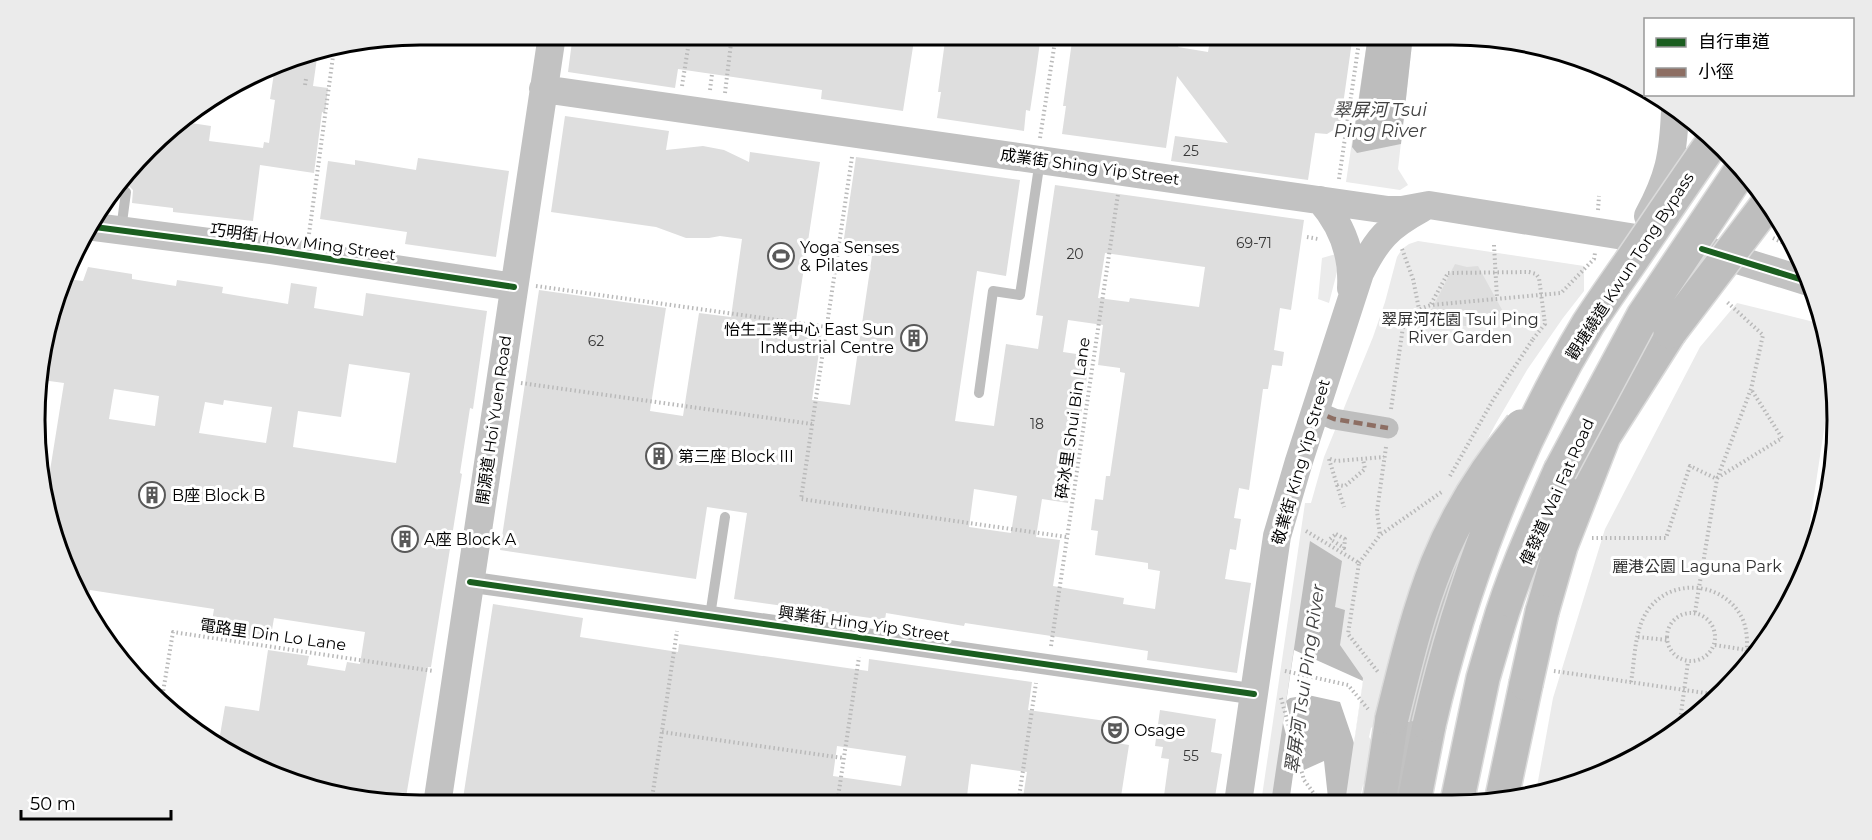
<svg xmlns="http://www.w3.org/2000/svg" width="1872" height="840" viewBox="0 0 1872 840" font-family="Montserrat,'Noto Sans TC',sans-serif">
	<rect width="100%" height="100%" fill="#fff"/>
	<path fill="#ebebeb" d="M1368,35H1413L1398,169L1408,185L1400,190L1346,182Z
		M1418,241L1584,266V291L1563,318L1527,370L1495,425L1466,480L1379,722L1371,728L1369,737L1374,744L1369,779L1363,785L1361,794L1366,803H1261L1305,503H1311L1324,457L1373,337L1385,302L1397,257L1402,249L1409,244Z
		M1336,254L1337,272L1329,303L1318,299L1322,258Z
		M1737,303L1818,323L1832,377L1802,575L1772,634L1706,710L1622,766L1536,792L1553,698L1605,529L1700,347Z"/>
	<path fill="#bdbdbd" d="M1368,35H1413L1401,144L1357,153L1352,147Z
		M1310,541L1342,561L1335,607L1345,610L1340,645L1363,678L1345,803H1271Z"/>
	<path fill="#fff" d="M1294,650L1363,681L1354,743L1340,702L1308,695L1290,698L1286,701L1304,770L1324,761L1328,798L1324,803H1289L1293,775L1296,773L1283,723Z"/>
	<path fill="#dedede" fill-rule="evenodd" d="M573,34H915L903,111L821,99L822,90L678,69L675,88L568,72Z
		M946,34H1037L1036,41L1040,42L1036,71L1030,111L1026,110L1024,131L937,118L941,92H938Z
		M1073,34H1180L1178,47L1208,52L1211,34H1353L1340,126L1327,134L1315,133L1308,180L1171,161L1175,136L1228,143L1177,76L1166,148L1062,134L1066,106H1063Z
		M318,51L313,86L328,88L325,113L322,112L314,173L260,165L253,221L173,212V208L132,203L133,190L128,185L120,188L117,201L109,200L166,130L177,124L190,126L191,123L211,126L209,141L263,148L264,142L269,143L275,100L270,99L275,67L296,55Z
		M565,116L669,131L666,150L703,146L724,150L749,162L750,152L820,162L795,327L822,331L812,400L850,405L872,256L842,252L856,157L1020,180L1006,276L977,271L955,421L994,426L1006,344L1038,349L1043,316L1036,315L1055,185L1304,220L1291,310L1280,308L1274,350L1284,352L1282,366L1272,365L1268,389H1263L1249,490L1239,488L1234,518L1241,519L1236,550L1230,549L1225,579L1251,583L1237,673L1147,660L1148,651L1058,637L965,623L964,626L886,613L885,620L734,599L747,513L707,507L696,579L500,550L539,290L666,308L650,411L683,416L699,313L731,317L742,239L720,236L709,238H686L656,227L551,212ZM1105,253L1205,267L1199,307L1130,298L1129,302L1098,298ZM1068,320L1103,325L1098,365L1120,368V372L1125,373L1110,476H1106L1103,500L1095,499L1091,530L1098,531L1095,555L1148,563V569L1160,571L1155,609L1123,604L1124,598L1053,586L1060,540L1036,537L1042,499L1068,503L1090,356L1063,352ZM974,489L1017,496L1011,533L969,527Z
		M418,158L509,171L496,257L405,244L407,232L320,219L328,161L355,165V160L416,170Z
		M1455,264L1467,267L1478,266L1506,317L1487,324L1466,326L1446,324L1427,318Z
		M88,267L132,274V279L176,286L177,280L223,287L222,293L288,304L291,283L317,287L314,308L363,316L366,293L487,311L473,409L470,408L460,473L462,474L431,667H428L405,803L379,799L381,792L338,785L337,792L299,785L300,779L281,777L219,741L225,706L259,711L268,650L309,656L307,665L345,671L347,662L360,664L365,632L274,618L270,642L210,633L214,609L90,590L86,612L45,502L64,383L42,380V345L67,279L83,281ZM349,364L410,373L396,463L293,447L298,411L341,417ZM114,389L159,396L155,426L109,419ZM224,400L272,407L266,443L199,433L205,402L223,405Z
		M493,604L583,618L580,637L678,652L679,644L868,671L869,659L1032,682L1028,710L1120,723L1117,743L1129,745L1120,803L1022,804L1027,772L971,764L966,804L462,805ZM837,746L906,756L901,786L833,776Z
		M1160,710L1216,719L1211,752L1222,754L1214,803H1163L1169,759L1161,758L1163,747L1155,746Z"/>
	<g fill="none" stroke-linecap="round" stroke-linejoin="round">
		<defs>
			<path id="highway" d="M1542,612L1561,546L1604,436L1670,332
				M1497,630C1513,575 1537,523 1560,471
				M1414,802L1429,725
				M1501,802L1526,684
				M1379,803L1392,718"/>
		</defs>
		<use href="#highway" stroke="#dbdbdb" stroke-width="36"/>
		<path stroke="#b9b9b9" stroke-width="4" stroke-dasharray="1.5 3" stroke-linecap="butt" d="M305,85L306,79
			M682,86L690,35
			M710,90L712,74
			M725,93L732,35
			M1040,138L1056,35
			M852,157L801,499L1067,537
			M1339,179L1360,35
			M1598,210L1599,196
			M309,234L334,49
			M1307,237L1318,239
			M1773,238L1798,250
			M1494,245L1497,298
			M1402,249L1413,279L1419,309
			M536,286L827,327
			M1431,304L1448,273
			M521,383L812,424
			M1391,409L1403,327C1410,315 1417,309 1431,305L1561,293L1594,259L1595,253
			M1386,447L1377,511L1380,535L1443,491
			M1329,459L1337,485L1345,486L1365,469L1363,459
			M1330,459L1336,461L1384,457
			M1450,476L1493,400L1533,339
			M1717,478L1782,438L1751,389
			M1337,485L1344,507
			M1306,531L1359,563L1348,634L1378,672
			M1336,534L1345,539L1344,548L1330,539Z
			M1592,538H1666L1690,466L1717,479
			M1359,563L1380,535
			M1695,612L1717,479L1751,389L1763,335L1726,301
			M1667 637a24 24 0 1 1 48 0a24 24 0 1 1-48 0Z
			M1638,637L1667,640
			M1715,645L1747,650
			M1051,646L1118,194
			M1285,671L1348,685L1368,709
			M1554,671L1719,695
			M1631,682C1635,659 1634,630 1648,610C1672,576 1726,582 1743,620C1749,635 1747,651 1745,666
			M1281,698L1304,780L1321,803
			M161,704L173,632L433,671
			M1679,728L1688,662
			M662,732L843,758
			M837,804L859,657
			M1018,804L1036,683
			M651,805L677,631"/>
		<path stroke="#bebebe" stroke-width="10" d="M121,230L126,192
			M979,393L993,291L1020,295L1040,160
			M710,616L725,517"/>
		<path stroke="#bebebe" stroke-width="21" d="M1315,411L1334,419L1388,428
			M470,582L1254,694"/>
		<path stroke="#c2c2c2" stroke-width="28" d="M543,89L1388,210H1402L1429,205L1636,238
			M1320,200C1342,225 1353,255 1351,288
			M1648,216C1669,177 1673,156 1675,112
			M87,226L271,250L514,287
			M1702,249L1806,281
			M1397,785L1399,771L1426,658L1455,570L1484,497
			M1238,803L1277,536L1299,461L1360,273C1377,239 1388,227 1421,209
			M437,805L552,35"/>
		<use href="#highway" stroke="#bebebe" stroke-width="33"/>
		<defs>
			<path id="highway-bridge" d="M1670,332L1765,207
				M1560,471L1643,316L1739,173
				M1526,684L1542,612
				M1392,718C1405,666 1417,614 1437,564C1457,514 1487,467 1521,426
				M1429,725C1461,586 1514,447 1588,324C1601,304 1615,284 1629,264C1657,223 1685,181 1714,140
				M1457,802L1483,678L1497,630"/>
		</defs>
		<use href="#highway-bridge" stroke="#dbdbdb" stroke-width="36" stroke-linecap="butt"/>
		<path stroke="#b9b9b9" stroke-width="4" stroke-dasharray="1.5 3" stroke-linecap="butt" d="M1448,273L1529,272L1536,274L1539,278L1545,324L1533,339"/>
		<use href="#highway-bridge" stroke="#bebebe" stroke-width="33"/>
		<path stroke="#8d6e63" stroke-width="4.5" stroke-dasharray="9 4.5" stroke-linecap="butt" d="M1315,411L1334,419L1388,428"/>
		<defs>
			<path id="cycleway" d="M87,226L271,250L514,287
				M1702,249L1806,281
				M470,582L1254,694"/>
		</defs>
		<use href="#cycleway" stroke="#fff" stroke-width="10"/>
		<use href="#cycleway" stroke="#1b5e20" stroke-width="6"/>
	</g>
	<defs>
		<symbol id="stadium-ring" viewBox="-11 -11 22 22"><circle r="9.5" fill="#fff" stroke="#595959" stroke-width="1.5"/><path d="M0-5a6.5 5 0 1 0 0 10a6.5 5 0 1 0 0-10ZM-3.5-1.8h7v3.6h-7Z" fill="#595959"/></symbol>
		<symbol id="building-ring" viewBox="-11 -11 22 22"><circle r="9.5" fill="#fff" stroke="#595959" stroke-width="1.5"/><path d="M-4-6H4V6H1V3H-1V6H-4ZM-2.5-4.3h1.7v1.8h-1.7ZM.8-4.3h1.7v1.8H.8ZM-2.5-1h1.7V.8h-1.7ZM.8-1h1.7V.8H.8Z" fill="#595959"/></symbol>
		<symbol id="theatre-ring" viewBox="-11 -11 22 22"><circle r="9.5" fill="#fff" stroke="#595959" stroke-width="1.5"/><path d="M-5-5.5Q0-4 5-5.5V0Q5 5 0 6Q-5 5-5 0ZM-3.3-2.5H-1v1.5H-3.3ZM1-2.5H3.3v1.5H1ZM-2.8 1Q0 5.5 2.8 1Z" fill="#595959"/></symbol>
	</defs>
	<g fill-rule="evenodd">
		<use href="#stadium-ring" x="766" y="241" width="30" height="30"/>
		<use href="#building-ring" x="899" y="323" width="30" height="30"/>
		<use href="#building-ring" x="644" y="441" width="30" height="30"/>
		<use href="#building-ring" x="137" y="480" width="30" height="30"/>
		<use href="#building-ring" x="390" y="524" width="30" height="30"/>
		<use href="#theatre-ring" x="1100" y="715" width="30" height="30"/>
	</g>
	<g text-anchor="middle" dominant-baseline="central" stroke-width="6" stroke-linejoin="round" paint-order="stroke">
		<g font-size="14" fill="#383838">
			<text x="1191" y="151">25</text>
			<text x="1254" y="243">69-71</text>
			<text x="1075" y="254">20</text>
			<text x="596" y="341">62</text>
			<text x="1037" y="424">18</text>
			<text x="1191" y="756">55</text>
		</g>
		<g font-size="16" fill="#000" stroke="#fff">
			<text transform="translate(1090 167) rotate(8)">成業街 Shing Yip Street</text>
			<text transform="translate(303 242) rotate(8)">巧明街 How Ming Street</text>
			<text transform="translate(1630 266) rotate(-57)">觀塘繞道 Kwun Tong Bypass</text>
			<text transform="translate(1073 418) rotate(-82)">碎冰里 Shui Bin Lane</text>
			<text transform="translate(494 420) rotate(-82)">開源道 Hoi Yuen Road</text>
			<text transform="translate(1301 462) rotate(-74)">敬業街 King Yip Street</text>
			<text transform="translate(1557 492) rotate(-66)">偉發道 Wai Fat Road</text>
			<text transform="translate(864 624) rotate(8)">興業街 Hing Yip Street</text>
			<text transform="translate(273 635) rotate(8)">電路里 Din Lo Lane</text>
		</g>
		<g font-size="16" fill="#000" stroke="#fff" text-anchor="start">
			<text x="800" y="247">Yoga Senses<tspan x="800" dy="18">&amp; Pilates</tspan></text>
			<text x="894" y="329" text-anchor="end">怡生工業中心 East Sun<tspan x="894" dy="18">Industrial Centre</tspan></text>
			<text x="678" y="456">第三座 Block III</text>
			<text x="172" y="495">B座 Block B</text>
			<text x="424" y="539">A座 Block A</text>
			<text x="1134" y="730">Osage</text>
		</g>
		<g font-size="16" fill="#313131" stroke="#fff">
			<text x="1460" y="319">翠屏河花園 Tsui Ping<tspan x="1460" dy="18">River Garden</tspan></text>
			<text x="1697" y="566">麗港公園 Laguna Park</text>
		</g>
		<g font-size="18" font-style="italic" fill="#424242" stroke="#fff">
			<text x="1380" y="110">翠屏河 Tsui<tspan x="1380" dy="21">Ping River</tspan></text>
			<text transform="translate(1305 679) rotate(-82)">翠屏河 Tsui Ping River</text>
		</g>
	</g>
	<path d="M0 0H1872V840H0ZM420 45H1452A375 375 0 0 1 1827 420V420A375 375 0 0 1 1452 795H420A375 375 0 0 1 45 420V420A375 375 0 0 1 420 45Z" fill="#ebebeb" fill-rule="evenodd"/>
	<path fill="none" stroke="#000" stroke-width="3" d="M420 45H1452A375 375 0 0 1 1827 420V420A375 375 0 0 1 1452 795H420A375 375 0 0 1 45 420V420A375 375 0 0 1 420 45Z"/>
	<rect x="1644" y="18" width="210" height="78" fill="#ffffff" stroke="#999999" stroke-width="1.5"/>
	<rect x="1656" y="38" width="30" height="9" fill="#1b5e20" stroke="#999999" stroke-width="1.5"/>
	<text x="1698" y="48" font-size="18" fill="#000000">自行車道</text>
	<rect x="1656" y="68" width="30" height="9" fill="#8d6e63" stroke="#999999" stroke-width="1.5"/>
	<text x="1698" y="78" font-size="18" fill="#000000">小徑</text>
	<path d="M21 810v9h150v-9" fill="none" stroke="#000000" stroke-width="3"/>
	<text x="30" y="810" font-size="18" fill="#000000" stroke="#ffffff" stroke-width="4.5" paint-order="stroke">50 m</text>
</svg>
